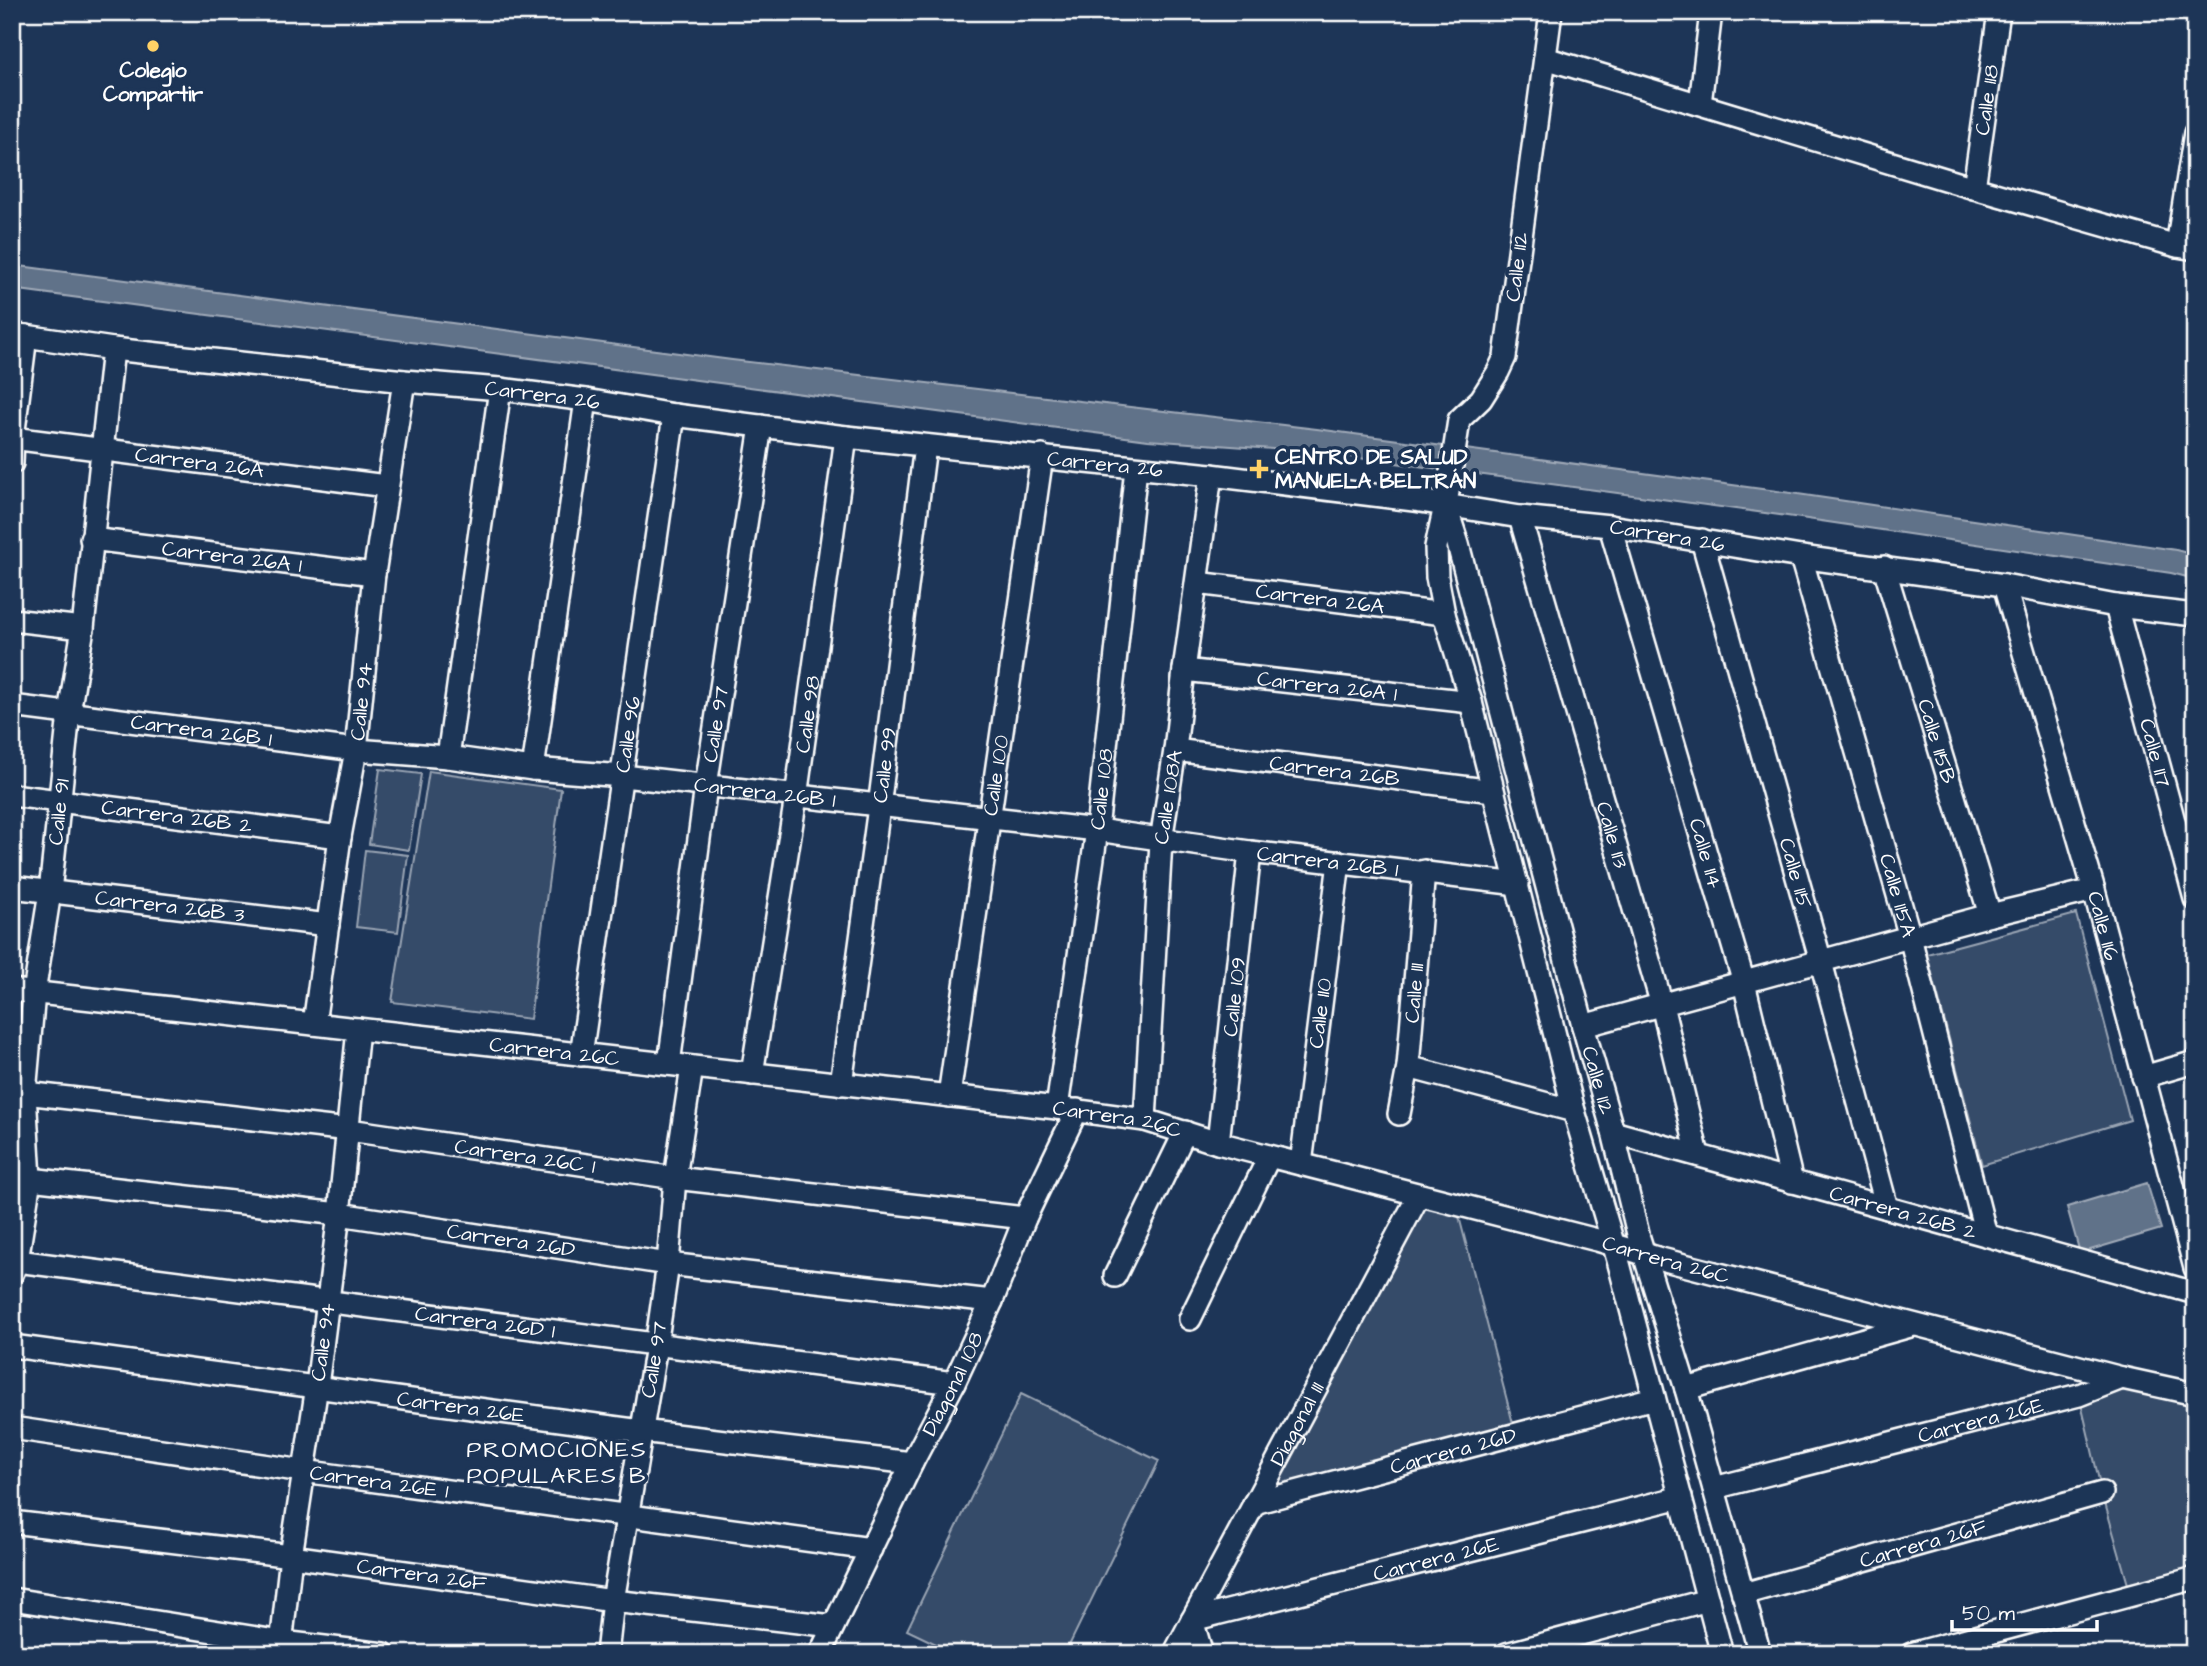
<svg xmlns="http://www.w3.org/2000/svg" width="2207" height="1666" viewBox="0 0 2207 1666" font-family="'Architects Daughter',sans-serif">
	<rect width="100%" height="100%" fill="#1d3557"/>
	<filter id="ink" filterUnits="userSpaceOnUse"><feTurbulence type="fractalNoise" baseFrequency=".0143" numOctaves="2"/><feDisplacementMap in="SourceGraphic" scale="14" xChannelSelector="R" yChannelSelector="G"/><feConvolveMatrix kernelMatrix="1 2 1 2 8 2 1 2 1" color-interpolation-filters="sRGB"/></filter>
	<g filter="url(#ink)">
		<path fill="#364b69" stroke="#9aa5b4" stroke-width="2" d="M380,769L421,774L409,850L369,844Z
			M429,771L561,789L530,1019L392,1002Z
			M365,850L408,855L398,932L356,927Z
			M2076,914L2130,1120L1982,1165L1927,954Z
			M1419,1195L1456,1205L1516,1435L1254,1503Z
			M2122,1378L2195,1394V1578L2131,1595L2102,1493L2079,1395Z
			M1021,1394L1159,1461L1065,1654H957L907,1630Z"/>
		<path fill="#617289" stroke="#a0aab8" stroke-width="2" d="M12,265L732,360L1317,429L1791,493L2176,550L2195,555V579L2171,573L1787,516L1314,452L1148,440L12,289Z
			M2147,1183L2161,1229L2080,1253L2067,1207Z"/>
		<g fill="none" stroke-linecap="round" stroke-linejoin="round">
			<defs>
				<g id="minor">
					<path d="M1551,12L1505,357L1498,372L1481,399L1459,420L1448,492L1436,547L1437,577L1444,614L1471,702L1574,1111L1618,1260L1722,1654"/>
					<path d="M1545,58L1974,188L2177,246L2195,249"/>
					<path d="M1700,104L1711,12"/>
					<path id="s1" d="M1974,188L1999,12"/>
					<path d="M2177,246L2195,133"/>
					<path id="s2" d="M12,334L113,349L404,381L500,389L586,400L674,415L846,437L1211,475L1414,500L1520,517L1610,526L1801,557L2004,585L2116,606L2195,615"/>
					<path id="s3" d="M12,438L386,486"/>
					<path d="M12,463L13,438L26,336"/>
					<path id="s4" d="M1446,507L1458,544L1583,1026L1613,1132L1639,1238L1686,1389L1760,1654"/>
					<path id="s5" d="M1520,517L1662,1005L1698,1155"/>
					<path id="s6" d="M1610,526L1744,983L1792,1182"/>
					<path id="s7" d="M91,539L374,574"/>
					<path id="s8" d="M1702,540L1821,962L1887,1208"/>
					<path id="s9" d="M1801,557L1910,937L1986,1235"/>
					<path id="s10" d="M1884,567L1990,915"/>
					<path id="s11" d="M1197,583L1444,614"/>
					<path id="s12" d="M2004,585L2094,890L2195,1268"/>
					<path id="s13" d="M2116,606L2195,899"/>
					<path d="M12,620L83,628"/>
					<path id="s14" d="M1184,670L1471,702"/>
					<path id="s15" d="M12,706L356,750L448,757L533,769L623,776L1097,830L1250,852L1518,884"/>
					<path id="s16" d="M1175,750L1493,791"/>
					<path d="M448,757L500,389"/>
					<path d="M533,769L586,400"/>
					<path id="s17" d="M12,795L340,837"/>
					<path id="s18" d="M12,887L328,925"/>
					<path id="s19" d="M12,990L1057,1108L1145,1120L1218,1143L1597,1240L1661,1259L2122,1378L2195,1394"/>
					<path id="s20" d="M314,1024L340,837L356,750L374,574L404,381"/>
					<path d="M1583,1026L1990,915L2094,890"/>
					<path id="s21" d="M581,1055L674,415"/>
					<path id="s22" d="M669,1064L706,786L761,426"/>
					<path d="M1408,1067L1574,1111"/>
					<path id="s23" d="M752,1074L796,797L846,437"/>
					<path d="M2143,1077L2195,1062"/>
					<path id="s24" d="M841,1084L879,807L925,446"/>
					<path id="s25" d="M25,1093L349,1130L675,1178L1025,1218"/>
					<path id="s26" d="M949,1096L1042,456"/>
					<path id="s27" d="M1057,1108L1097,830L1136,468"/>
					<path id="s28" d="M1399,1114L1408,1067L1424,871"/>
					<path id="s29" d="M1145,1120L1161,841L1175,750L1184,670L1211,475"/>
					<path id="s30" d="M1613,1132L2195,1293"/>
					<path id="s31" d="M1218,1143L1250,852"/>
					<path id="s32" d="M1301,1164L1339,862"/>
					<path id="s33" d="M30,1179L339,1214L668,1264L992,1301"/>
					<path id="s34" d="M17,1261L954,1383"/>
					<path id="s35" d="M13,1272L17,1261L30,1179L25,1093L34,993L50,892L69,713L83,628L113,349"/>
					<path d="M1115,1276L1185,1132"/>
					<path d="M1190,1319L1269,1157"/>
					<path id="s36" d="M12,1346L641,1431L912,1463"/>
					<path d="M1686,1389L1914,1325"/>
					<path id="s37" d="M12,1428L303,1471L871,1549"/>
					<path id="s38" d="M1714,1488L2079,1395L2122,1378"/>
					<path id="s39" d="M1254,1503L1654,1398"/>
					<path id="s40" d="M12,1522L291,1556L613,1601L833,1626"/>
					<path id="s41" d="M1743,1594L2102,1493"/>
					<path d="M12,1599L282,1642L384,1654"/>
					<path id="s42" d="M280,1654L291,1556L317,1386L339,1214L358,1029"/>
					<path id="s43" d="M607,1654L613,1601L656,1346L668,1264L675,1178L692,1067"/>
					<path id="s44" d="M820,1654L912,1463L954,1383L992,1301L1025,1218L1077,1110"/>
					<path id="s45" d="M1174,1654L1419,1195"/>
					<path id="s46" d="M1202,1654L1192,1620L1681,1497"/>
					<path d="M1506,1654L1708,1600"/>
					<path d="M1911,1654L2195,1578"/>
				</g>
			</defs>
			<use href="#minor" stroke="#fff" stroke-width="26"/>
			<use href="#minor" stroke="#1d3557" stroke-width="21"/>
		</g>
	</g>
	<g fill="#ffd166" stroke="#1d3557" stroke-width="2.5">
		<circle cx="153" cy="46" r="7"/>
		<path d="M1255.5 458.5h7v7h7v7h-7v7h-7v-7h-7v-7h7z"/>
	</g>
	<g text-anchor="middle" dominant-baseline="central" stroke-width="7" stroke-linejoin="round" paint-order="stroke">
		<g font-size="21" font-weight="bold" fill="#fff" stroke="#1d3557">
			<text x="153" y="70">Colegio<tspan x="153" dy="24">Compartir</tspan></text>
			<text x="1275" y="457" text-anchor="start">CENTRO DE SALUD<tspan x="1275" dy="24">MANUELA BELTRÁN</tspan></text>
		</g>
		<g font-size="21" fill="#fff" stroke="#1d3557">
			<text stroke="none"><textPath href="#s1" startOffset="89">Calle 118</textPath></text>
			<text transform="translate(1517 267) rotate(-83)">Calle 112</text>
			<text stroke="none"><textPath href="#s2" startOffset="534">Carrera 26</textPath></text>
			<text stroke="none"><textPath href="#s3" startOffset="189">Carrera 26A</textPath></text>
			<text stroke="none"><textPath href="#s2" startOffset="1101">Carrera 26</textPath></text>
			<text stroke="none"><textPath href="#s2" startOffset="1668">Carrera 26</textPath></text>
			<text stroke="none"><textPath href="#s7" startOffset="142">Carrera 26A 1</textPath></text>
			<text stroke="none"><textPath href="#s11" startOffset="124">Carrera 26A</textPath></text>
			<text stroke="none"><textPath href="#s14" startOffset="144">Carrera 26A 1</textPath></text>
			<text stroke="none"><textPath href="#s20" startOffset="326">Calle 94</textPath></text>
			<text stroke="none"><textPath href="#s23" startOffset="364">Calle 98</textPath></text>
			<text stroke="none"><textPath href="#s22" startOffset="343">Calle 97</textPath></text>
			<text stroke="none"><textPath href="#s15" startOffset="191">Carrera 26B 1</textPath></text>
			<text stroke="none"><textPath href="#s21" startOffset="324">Calle 96</textPath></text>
			<text stroke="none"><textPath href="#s10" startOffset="182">Calle 115B</textPath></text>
			<text stroke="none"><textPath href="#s13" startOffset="152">Calle 117</textPath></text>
			<text stroke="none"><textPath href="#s24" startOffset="322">Calle 99</textPath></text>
			<text stroke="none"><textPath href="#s16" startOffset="161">Carrera 26B</textPath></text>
			<text stroke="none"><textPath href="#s26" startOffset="324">Calle 100</textPath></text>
			<text stroke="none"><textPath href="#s27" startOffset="322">Calle 108</textPath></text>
			<text stroke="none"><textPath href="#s15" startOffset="758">Carrera 26B 1</textPath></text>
			<text stroke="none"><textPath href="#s29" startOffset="324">Calle 108A</textPath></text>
			<text stroke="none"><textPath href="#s35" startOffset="464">Calle 91</textPath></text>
			<text stroke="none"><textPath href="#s17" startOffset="166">Carrera 26B 2</textPath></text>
			<text stroke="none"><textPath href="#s5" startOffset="331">Calle 113</textPath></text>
			<text stroke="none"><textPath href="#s6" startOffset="341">Calle 114</textPath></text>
			<text stroke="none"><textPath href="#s15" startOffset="1325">Carrera 26B 1</textPath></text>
			<text stroke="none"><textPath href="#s8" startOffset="346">Calle 115</textPath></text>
			<text stroke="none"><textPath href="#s9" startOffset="352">Calle 115A</textPath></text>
			<text stroke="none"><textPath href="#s18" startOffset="159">Carrera 26B 3</textPath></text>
			<text stroke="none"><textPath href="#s12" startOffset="355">Calle 116</textPath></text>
			<text stroke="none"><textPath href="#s28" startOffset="122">Calle 111</textPath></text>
			<text stroke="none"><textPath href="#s31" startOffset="147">Calle 109</textPath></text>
			<text stroke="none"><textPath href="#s32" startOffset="152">Calle 110</textPath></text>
			<text stroke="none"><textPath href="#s19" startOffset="546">Carrera 26C</textPath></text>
			<text stroke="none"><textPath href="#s4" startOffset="593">Calle 112</textPath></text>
			<text stroke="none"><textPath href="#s19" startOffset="1113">Carrera 26C</textPath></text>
			<text stroke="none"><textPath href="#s25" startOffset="504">Carrera 26C 1</textPath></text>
			<text stroke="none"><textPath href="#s30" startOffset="301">Carrera 26B 2</textPath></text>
			<text stroke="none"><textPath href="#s33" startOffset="485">Carrera 26D</textPath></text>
			<text stroke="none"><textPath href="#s19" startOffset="1680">Carrera 26C</textPath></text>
			<text stroke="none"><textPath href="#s34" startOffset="472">Carrera 26D 1</textPath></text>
			<text stroke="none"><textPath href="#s42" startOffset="315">Calle 94</textPath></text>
			<text stroke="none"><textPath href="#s43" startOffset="298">Calle 97</textPath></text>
			<text stroke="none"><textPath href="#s44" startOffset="301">Diagonal 108</textPath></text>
			<text stroke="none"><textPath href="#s36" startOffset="453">Carrera 26E</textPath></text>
			<text stroke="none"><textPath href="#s38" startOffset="275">Carrera 26E</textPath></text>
			<text stroke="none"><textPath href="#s45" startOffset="261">Diagonal 111</textPath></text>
			<text stroke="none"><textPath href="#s39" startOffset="206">Carrera 26D</textPath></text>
			<text stroke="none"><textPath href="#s37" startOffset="371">Carrera 26E 1</textPath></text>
			<text stroke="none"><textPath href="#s41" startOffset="187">Carrera 26F</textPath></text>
			<text stroke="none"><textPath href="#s46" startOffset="287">Carrera 26E</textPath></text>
			<text stroke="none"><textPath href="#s40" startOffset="413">Carrera 26F</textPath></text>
		</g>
		<g font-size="23" letter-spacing="2" fill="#fff" stroke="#1d3557">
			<text x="557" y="1450">PROMOCIONES<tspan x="557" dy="26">POPULARES B</tspan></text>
		</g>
	</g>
	<rect width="2207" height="1666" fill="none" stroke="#1d3557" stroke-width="42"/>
	<rect x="21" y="21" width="2165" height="1624" fill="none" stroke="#fff" stroke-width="2.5" filter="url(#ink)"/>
	<path d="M1952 1620v10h145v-10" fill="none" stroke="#ffffff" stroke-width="3.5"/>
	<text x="1962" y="1620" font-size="21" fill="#ffffff" stroke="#1d3557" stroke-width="5" paint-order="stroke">50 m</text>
</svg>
